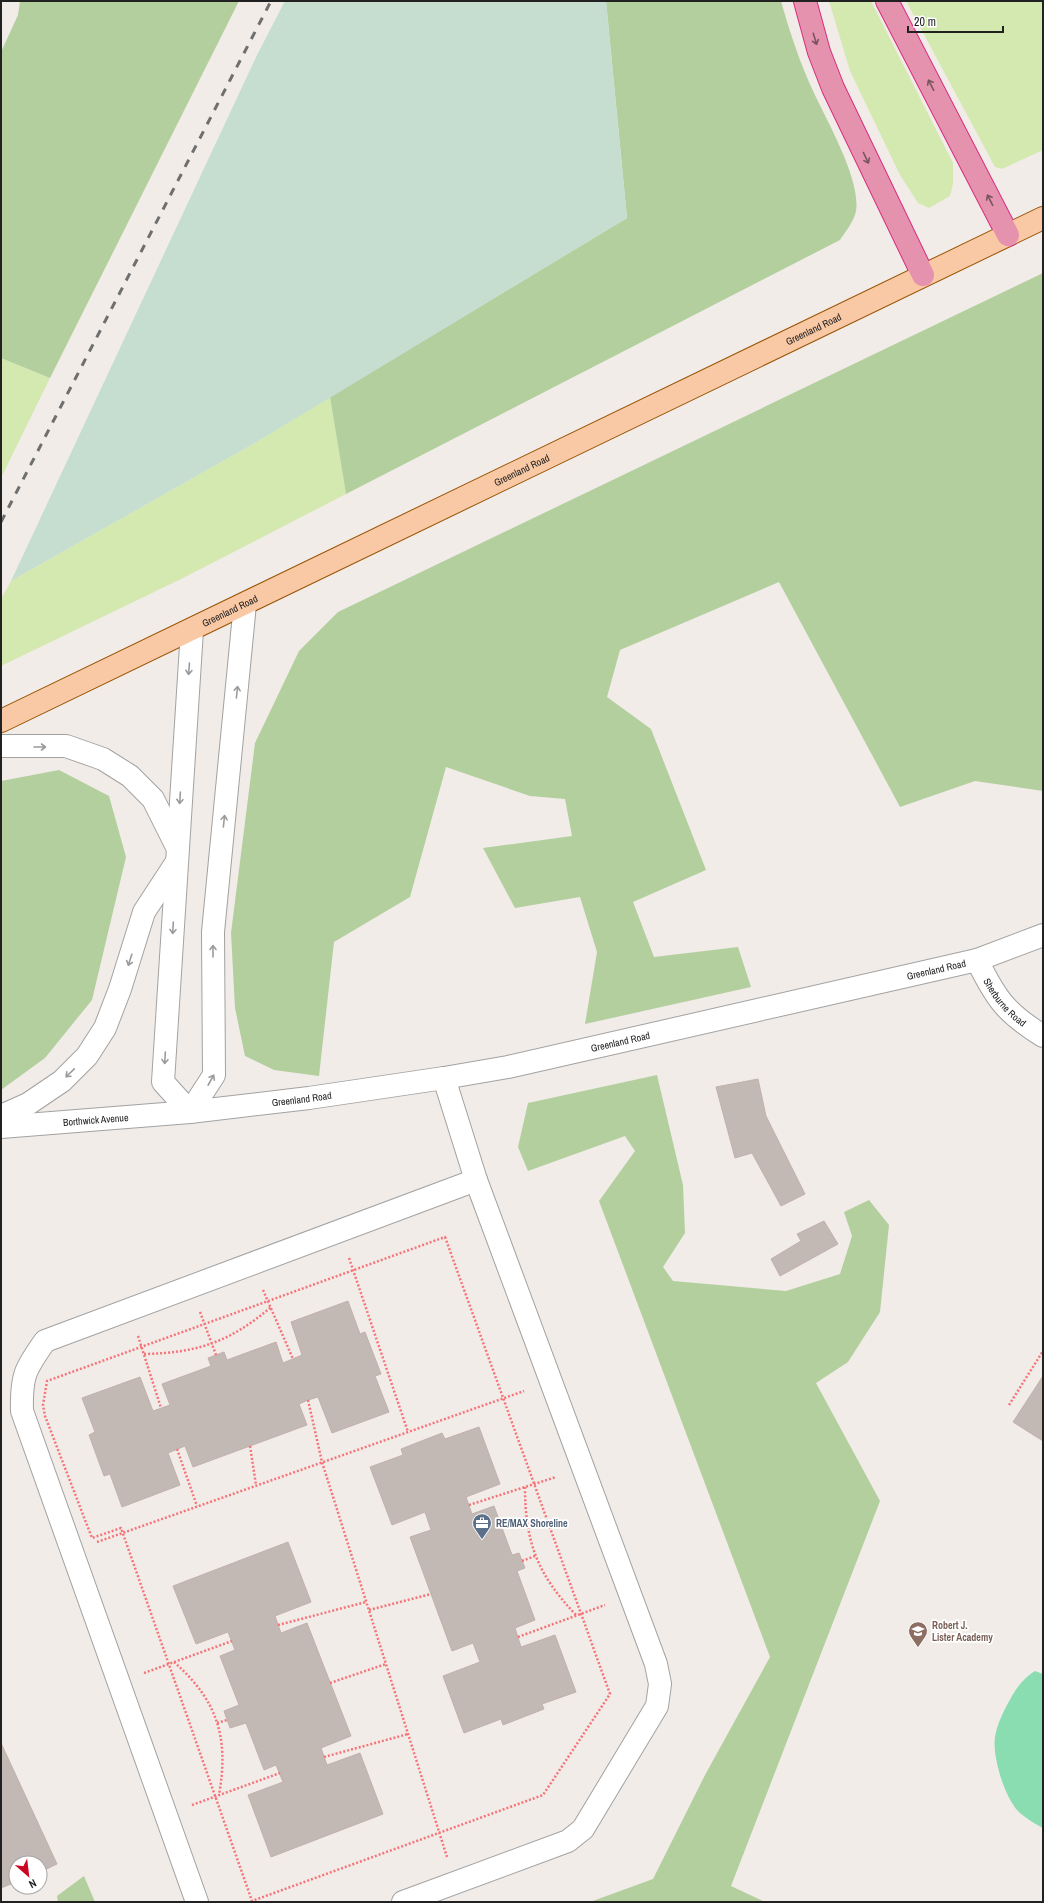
<svg xmlns="http://www.w3.org/2000/svg" width="1044" height="1903" viewBox="0 0 1044 1903" font-family="'Archivo Narrow',sans-serif">
	<rect width="100%" height="100%" fill="#f1ece8"/>
	<path fill="#d4e9b0" d="M829,1H871L953,163V184L950,196L929,208L918,203L900,175L850,71Z
		M906,1H1043V150L1002,169L995,167Z
		M1,358L50,378L1,478Z
		M330,397L346,494L183,578L1,666V599L11,581L260,440Z"/>
	<path fill="#b3cf9e" d="M20,1H239L50,378L1,358V52L18,15Z
		M606,1H781C790,33 800,63 814,93C827,121 861,180 856,211C854,221 846,231 840,240L346,494L330,397L627,218Z
		M1043,273V791L975,781L900,807L779,582L620,650L607,697L651,729L706,870L633,902L654,957L738,947L751,987L585,1024L597,952L580,897L515,908L483,848L572,836L565,799L530,796L446,767L410,897L334,942L319,1076L274,1070L245,1056L235,1008L231,933L255,743L299,651L338,612Z
		M59,770L109,796L126,857L92,1000L45,1058L1,1090V781Z
		M657,1075L683,1185L685,1233L663,1267L673,1281L786,1291L840,1274L852,1236L844,1212L869,1200L889,1225L880,1312L848,1362L816,1383L880,1501L731,1886L765,1902H590L653,1879L705,1775L770,1657L599,1201L635,1151L625,1136L528,1171L518,1147L528,1103Z
		M84,1876L95,1902H58L57,1896Z"/>
	<path fill="#c5decf" d="M285,1H606L627,218L260,440L11,581L258,53Z"/>
	<path fill="#89ddb0" d="M1035,1671L1043,1674V1828C1035,1824 1027,1819 1020,1813C1005,1800 992,1756 995,1737C997,1725 1002,1715 1007,1705C1015,1690 1021,1680 1035,1671Z"/>
	<path fill="#c2b8b4" stroke="#c2b1aa" d="M758,1079L766,1116L805,1194L781,1206L752,1153L735,1158L716,1087Z
		M824,1221L838,1244L780,1276L771,1259L801,1241L797,1234Z
		M348,1301L360,1334L365,1332L381,1374L375,1376L389,1412L332,1433L318,1397L308,1400L299,1404L307,1425L193,1467L185,1446L168,1453L180,1485L122,1507L110,1474L104,1476L89,1435L95,1432L82,1398L140,1377L153,1411L170,1405L162,1384L211,1366L208,1358L224,1352L227,1360L276,1342L283,1363L302,1355L291,1322Z
		M1043,1376V1441L1013,1422Z
		M479,1427L500,1484L466,1497L472,1514L494,1506L512,1555L519,1553L525,1568L517,1571L535,1620L515,1628L521,1647L555,1635L576,1692L542,1704L544,1709L503,1725L501,1719L464,1733L443,1676L480,1662L473,1643L452,1651L410,1537L431,1530L425,1512L392,1525L370,1467L403,1455L401,1449L442,1433L445,1439Z
		M288,1542L311,1602L275,1616L281,1633L307,1623L351,1736L321,1748L327,1765L360,1753L383,1814L271,1857L248,1795L283,1782L276,1765L264,1770L246,1723L230,1728L224,1711L239,1705L220,1656L235,1650L228,1632L196,1644L173,1586Z
		M1,1743L57,1864L40,1872V1863H16V1882L1,1888Z"/>
	<g fill="none" stroke-linecap="round" stroke-linejoin="round">
		<defs>
			<g id="minor">
				<path d="M1,746H66L103,759L130,776L153,799L176,845"/>
				<path id="s1" d="M977,960C996,999 1006,1013 1043,1036"/>
				<path d="M190,1112L214,1075L213,932L245,604"/>
				<path d="M190,1112L163,1082L192,630"/>
				<path d="M1,1116L28,1104L62,1081L87,1056L105,1028L120,989L144,912L176,863"/>
				<path id="s2" d="M1,1127L190,1112L309,1098L444,1078L508,1067L977,960L1043,935"/>
				<path d="M197,1902L22,1411C21,1376 25,1369 45,1341L476,1180"/>
				<path d="M403,1902L568,1841L583,1829L657,1706L660,1684L656,1664L476,1180L444,1078"/>
			</g>
			<g id="major">
				<path id="s3" d="M1,721L1043,218"/>
			</g>
			<path id="highway" d="M805,1L819,52L833,88L923,275
				M887,1L1008,235"/>
		</defs>
		<use href="#minor" stroke="#a2a2a2" stroke-width="24"/>
		<use href="#major" stroke="#995304" stroke-width="24"/>
		<use href="#highway" stroke="#d72d7f" stroke-width="24"/>
		<path stroke="#f67479" stroke-width="2.5" stroke-dasharray="2 2" stroke-linecap="butt" d="M445,1237L610,1694L543,1795L252,1901L121,1528L92,1538L45,1416L43,1405L47,1381Z
			M349,1258L408,1432
			M263,1290L293,1359
			M200,1312L216,1355
			M138,1336L161,1408
			M144,1354C197,1353 230,1342 271,1307
			M308,1400L322,1462L447,1857
			M1009,1405L1043,1351
			M250,1446L256,1485
			M177,1449L197,1506
			M525,1487C525,1543 538,1575 576,1615
			M469,1505L556,1477
			M97,1542L524,1391
			M522,1561L535,1556
			M369,1610L431,1594
			M278,1625L366,1602
			M518,1637L605,1605
			M174,1662C218,1701 229,1738 219,1795
			M144,1673L232,1641
			M330,1683L386,1664
			M217,1723L227,1720
			M324,1757L408,1734
			M192,1805L280,1773"/>
		<use href="#minor" stroke="#fff" stroke-width="22"/>
		<use href="#major" stroke="#f9c8a4" stroke-width="22"/>
		<use href="#highway" stroke="#e592ae" stroke-width="22"/>
		<path stroke="#6f6f6f" stroke-width="3" stroke-dasharray="8 8" stroke-linecap="butt" d="M1,522L271,1"/>
	</g>
	<defs><path id="oneway-shaft" d="M-6 0H5M1.5-3L5.5 0L1.5 3" fill="none" stroke-width="1.6" stroke-linecap="round" stroke-linejoin="round"/></defs>
	<g stroke="#795460">
		<use href="#oneway-shaft" transform="translate(815 39) rotate(73)"/>
		<use href="#oneway-shaft" transform="translate(931 85) rotate(-117)"/>
		<use href="#oneway-shaft" transform="translate(866 158) rotate(65)"/>
		<use href="#oneway-shaft" transform="translate(990 200) rotate(-117)"/>
	</g>
	<g stroke="#9b9b9b">
		<use href="#oneway-shaft" transform="translate(189 669) rotate(94)"/>
		<use href="#oneway-shaft" transform="translate(237 692) rotate(-84)"/>
		<use href="#oneway-shaft" transform="translate(40 747)"/>
		<use href="#oneway-shaft" transform="translate(180 798) rotate(94)"/>
		<use href="#oneway-shaft" transform="translate(224 821) rotate(-84)"/>
		<use href="#oneway-shaft" transform="translate(173 928) rotate(93)"/>
		<use href="#oneway-shaft" transform="translate(213 951) rotate(-90)"/>
		<use href="#oneway-shaft" transform="translate(130 960) rotate(108)"/>
		<use href="#oneway-shaft" transform="translate(165 1058) rotate(93)"/>
		<use href="#oneway-shaft" transform="translate(70 1073) rotate(136)"/>
		<use href="#oneway-shaft" transform="translate(211 1080) rotate(-61)"/>
	</g>
	<defs>
		<symbol id="office-pin" viewBox="-11 -11 22 30"><path d="M0 17L-7.5 6A9.5 9.5 0 1 1 7.5 6Z" fill="#5c6f8a" stroke="#fff"/><path d="M-6-3h4V-5.5h4V-3h4V5H-6ZM-1-4.5V-3h2v-1.5ZM-6 0V1H6V0Z" fill="#fff"/></symbol>
		<symbol id="school-pin" viewBox="-11 -11 22 30"><path d="M0 17L-7.5 6A9.5 9.5 0 1 1 7.5 6Z" fill="#8d6e63" stroke="#fff"/><path d="M0-5L7-2L0 1L-7-2ZM-4 1L0 2.5L4 1V4Q0 6-4 4Z" fill="#fff"/></symbol>
	</defs>
	<g fill-rule="evenodd">
		<use href="#office-pin" x="471" y="1512" width="22" height="30"/>
		<use href="#school-pin" x="907" y="1620" width="22" height="30"/>
	</g>
	<g text-anchor="middle" dominant-baseline="central" stroke-width="3.5" stroke-linejoin="round" paint-order="stroke">
		<g font-size="10" fill="#212121" stroke="#fff">
			<text stroke="none"><textPath href="#s3" startOffset="902">Greenland Road</textPath></text>
			<text stroke="none"><textPath href="#s3" startOffset="578">Greenland Road</textPath></text>
			<text stroke="none"><textPath href="#s3" startOffset="254">Greenland Road</textPath></text>
			<text stroke="none"><textPath href="#s2" startOffset="950">Greenland Road</textPath></text>
			<text stroke="none"><textPath href="#s1" startOffset="51">Sherburne Road</textPath></text>
			<text stroke="none"><textPath href="#s2" startOffset="626">Greenland Road</textPath></text>
			<text stroke="none"><textPath href="#s2" startOffset="302">Greenland Road</textPath></text>
			<text stroke="none"><textPath href="#s2" startOffset="95">Borthwick Avenue</textPath></text>
		</g>
		<g font-size="10" font-weight="bold" fill="#4e5e75" stroke="#fff" text-anchor="start">
			<text x="496" y="1523">RE/MAX Shoreline</text>
		</g>
		<g font-size="10" font-weight="bold" fill="#785e54" stroke="#fff" text-anchor="start">
			<text x="932" y="1625">Robert J.<tspan x="932" dy="12">Lister Academy</tspan></text>
		</g>
	</g>
	<rect width="1044" height="1903" fill="none" stroke="#212121" stroke-width="4"/>
	<g transform="translate(28 1875) rotate(152)"><circle r="19" fill="#ffffff" stroke="#a6a6a6"/>
	<path d="M0-3L7 15L0 10L-7 15Z" fill="#cc0622"/>
	<text y="-6" font-size="11" font-weight="bold" text-anchor="middle" fill="#212121">N</text>
	</g>
	<path d="M908 26v6h95v-6" fill="none" stroke="#212121" stroke-width="2"/>
	<text x="914" y="26" font-size="12" fill="#212121" stroke="#ffffff" stroke-width="3" paint-order="stroke">20 m</text>
</svg>
